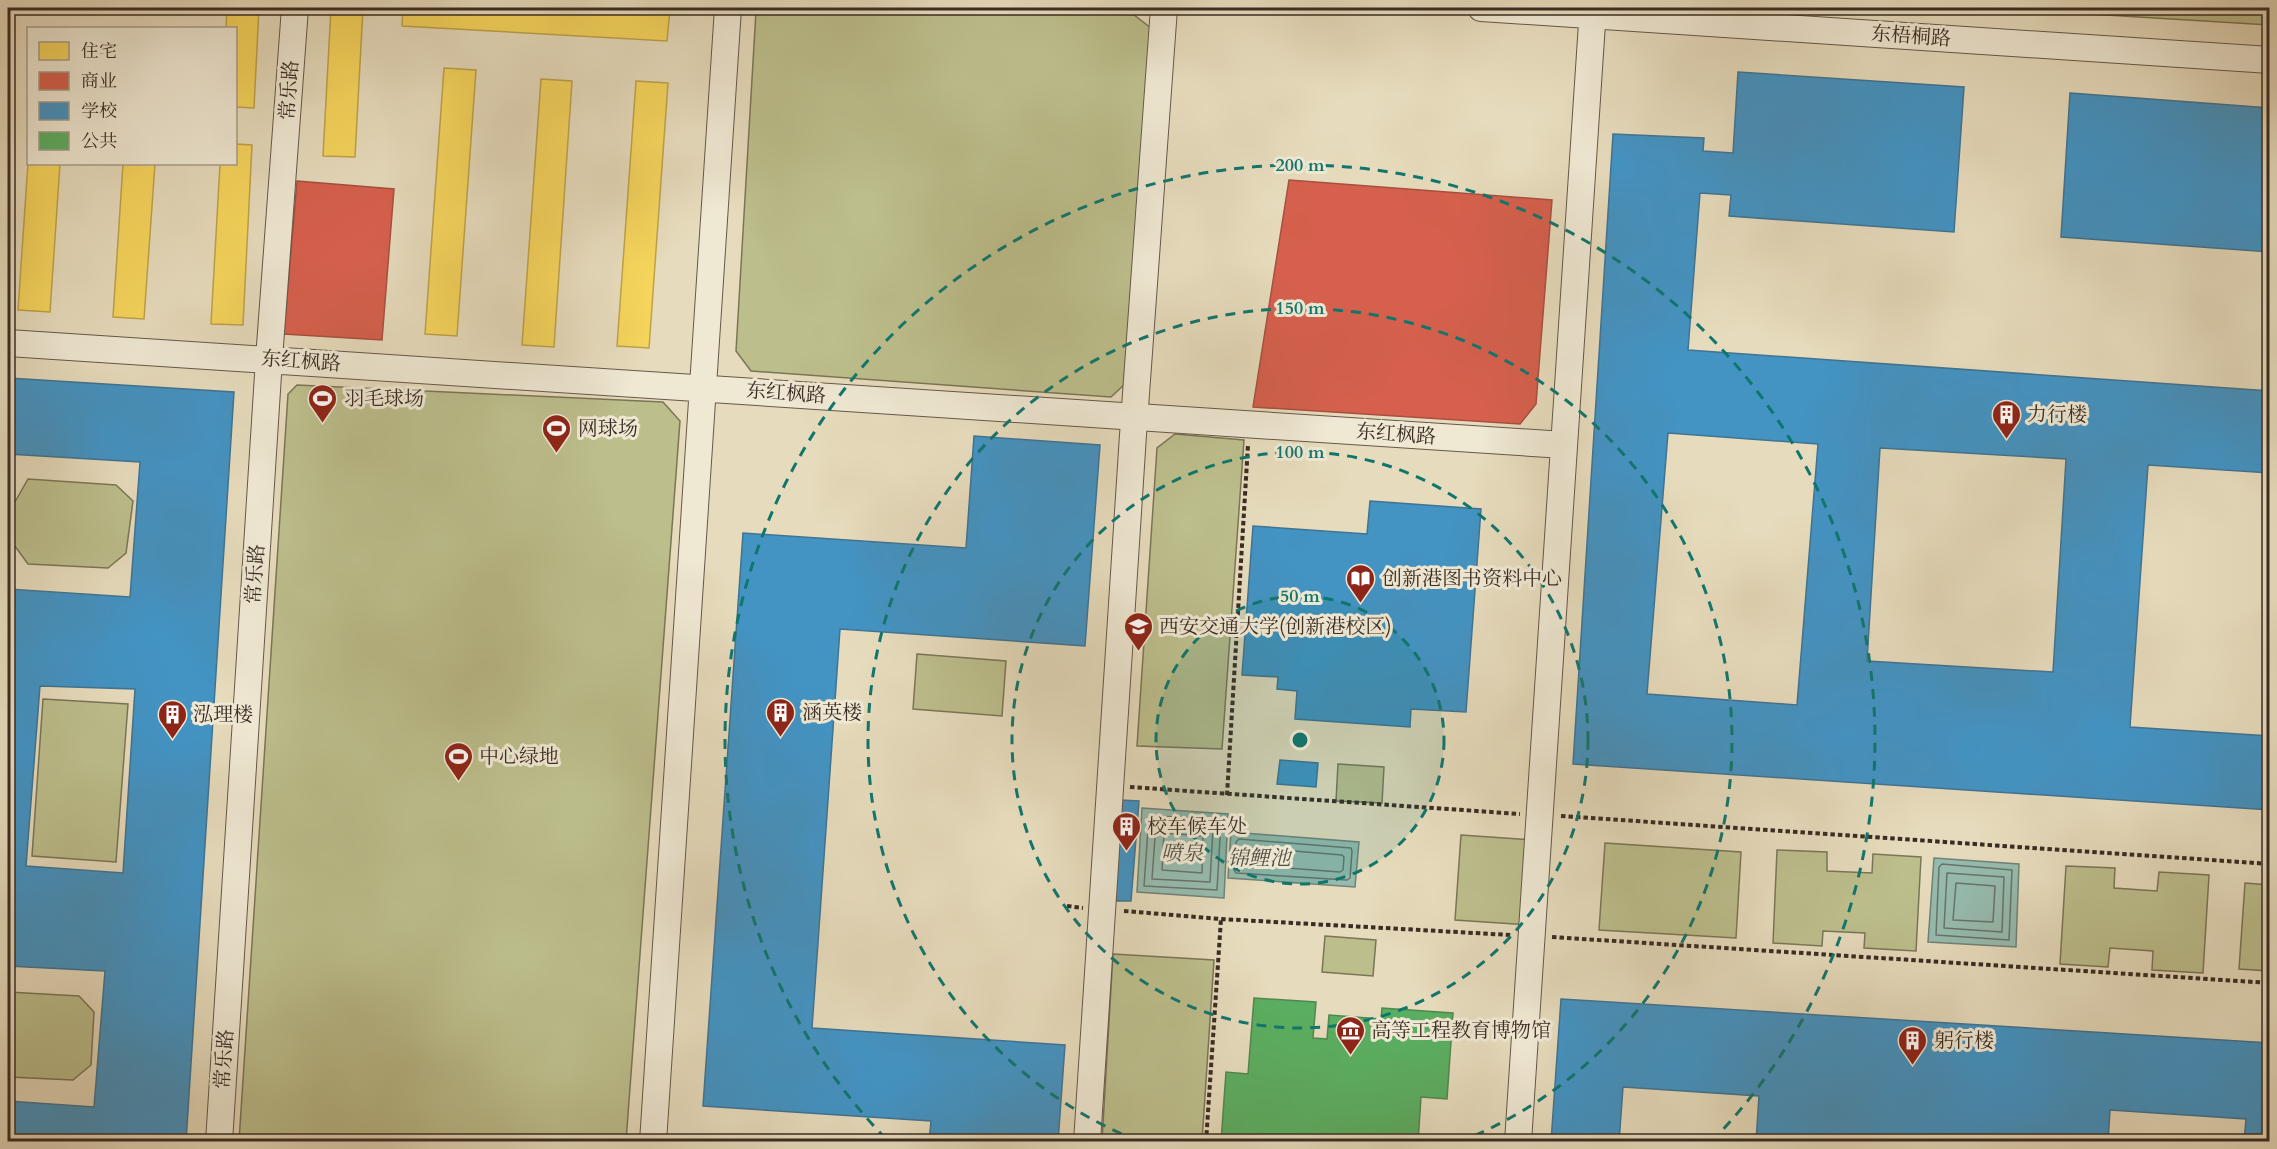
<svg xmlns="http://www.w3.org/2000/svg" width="2277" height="1149" viewBox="0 0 2277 1149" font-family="Cardo,'Noto Serif SC',serif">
	<rect width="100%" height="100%" fill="#e6dbbc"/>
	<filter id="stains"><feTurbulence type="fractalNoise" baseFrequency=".00333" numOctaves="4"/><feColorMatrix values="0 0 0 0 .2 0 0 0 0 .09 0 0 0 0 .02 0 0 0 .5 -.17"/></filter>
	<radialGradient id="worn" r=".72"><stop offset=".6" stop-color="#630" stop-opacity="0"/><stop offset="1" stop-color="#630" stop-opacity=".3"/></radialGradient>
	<path fill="#bcbe8c" stroke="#7b7558" stroke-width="1.5" d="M761,8H1024L1134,15L1151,28L1126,383L1111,397L751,371L736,351L756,11Z
		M1990,8H2269V25Z
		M297,385L663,402L680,421L626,1141H239L288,394Z
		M1175,434L1244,440L1222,749L1137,746L1157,448Z
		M28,479L116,485L133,501L126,553L108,568L28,564L9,538L11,509Z
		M917,654L1006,661L1002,716L913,709Z
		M43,699L128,704L116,862L32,856Z
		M1338,764L1384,767L1382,803L1336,801Z
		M1461,835L1534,840L1528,925L1455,920Z
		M1605,843L1741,852L1736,938L1599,930Z
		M1777,850L1827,852V871L1872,873L1873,854L1921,857L1916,951L1864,948L1865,933L1823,931L1822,946L1773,943Z
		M2066,866L2115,868L2114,888L2157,891L2159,872L2209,875L2203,973L2152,970L2153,951L2110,948L2108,967L2060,964Z
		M2245,883L2269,885V971L2239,969Z
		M1325,936L1376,940L1373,976L1322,972Z
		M1113,954L1214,960L1202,1141H1102Z
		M8,992L79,996L94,1012L91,1065L73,1080L8,1077Z"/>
	<path fill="#96bbae" stroke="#718277" stroke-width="1.5" d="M1142,808L1228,814L1224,898L1137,892Z
		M1231,832L1359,842L1355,887L1228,878Z
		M1934,858L2019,864L2016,947L1928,942Z"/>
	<path fill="#f6d55c" stroke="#bea24b" stroke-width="1.5" d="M227,8H259L254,108L236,107V28H226Z
		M331,8H363L355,157L323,156Z
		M403,8L670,9L667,41L402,26Z
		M444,68L476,70L457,336L425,334Z
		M541,79L572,81L554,347L522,345Z
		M636,81L668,83L649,348L617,346Z
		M236,144L252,145L243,325L211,324L220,164H236Z
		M28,163L60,164L50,312L18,310Z
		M123,164H155L144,319L113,317Z"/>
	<path fill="#d6604d" stroke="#a75041" stroke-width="1.5" d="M1289,180L1552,200L1536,404L1520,424L1253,407Z
		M297,181L394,189L382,340L284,334Z"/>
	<path fill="#4393c3" stroke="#407493" stroke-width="1.5" fill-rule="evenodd" d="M1738,72L1964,87L1954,232L1729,216L1731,195L1700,193L1688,350L2270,391V473L2148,465L2130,727L2270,736V810L1573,764L1613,134L1704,138L1703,151L1733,153ZM1668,433L1818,444L1797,705L1647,694ZM1880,448L2066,459L2053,672L1867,661Z
		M2070,93L2270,108V252L2061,237Z
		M8,378L234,392L186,1142H8V1101L94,1107L105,971L8,966V589L130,597L140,462L8,454ZM40,686L135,689L123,873L26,866Z
		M974,436L1100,445L1085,646L840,629L812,1028L1065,1045L1058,1142H929L931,1121L703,1106L743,533L966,548Z
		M1370,501L1481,509L1466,712L1411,709L1410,727L1295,719L1297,691L1277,689L1278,677L1242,675L1253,526L1367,534Z
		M1280,760L1318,763L1316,787L1277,784Z
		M1120,800L1139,801L1131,901H1114Z
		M1561,999L2270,1043V1142H2244L2246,1119L2110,1110L2108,1142H1756L1759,1096L1623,1087L1619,1142H1551Z"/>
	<path fill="#5aae61" stroke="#50874f" stroke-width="1.5" d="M1254,998L1316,1002L1313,1038L1327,1039L1329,1015L1381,1019L1382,1008L1453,1013L1447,1099L1421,1097L1418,1142H1221L1226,1072L1248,1074Z"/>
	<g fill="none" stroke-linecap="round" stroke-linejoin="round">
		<path stroke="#687469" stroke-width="1.5" d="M1149,815L1221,821L1217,890L1144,886Z
			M1156,823L1213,828L1210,882L1152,879Z
			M1164,833L1203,836L1202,873L1162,870Z
			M1239,839L1351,848L1352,851L1350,878L1347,880L1236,873L1234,870L1236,842Z
			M1246,847L1342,855L1344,857L1343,870L1340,872L1245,865L1242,862L1243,850Z
			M1942,864L2012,870L2009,940L1936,935L1939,867Z
			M1947,873L2004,877L2002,932L1944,928Z
			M1956,883L1995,886L1993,922L1953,920Z"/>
		<defs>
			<path id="tertiary" d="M1481,8L2270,60
				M8,343L1564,445
				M219,1142L269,359L295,8
				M653,1142L728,8
				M1087,1142L1133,435L1164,8
				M1518,1142L1593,8"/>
		</defs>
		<use href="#tertiary" stroke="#65584a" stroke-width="28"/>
		<path stroke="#3a2c24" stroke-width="4" stroke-dasharray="4.5 3" stroke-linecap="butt" d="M1130,787L1520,814
			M1227,795L1248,445
			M1561,816L2270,864
			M1067,906L1083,908
			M1124,911L1221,919L1511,935
			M1552,937L2270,983
			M1206,1142L1221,919"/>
		<use href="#tertiary" stroke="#efe8d3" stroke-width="26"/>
	</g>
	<circle cx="1300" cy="740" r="144" fill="#0f766e" fill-opacity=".12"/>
	<g fill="none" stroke="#0f766e" stroke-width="3" stroke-dasharray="10 8">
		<circle cx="1300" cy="740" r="144"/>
		<circle cx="1300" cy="740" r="288"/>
		<path d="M1138 1141A432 432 0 1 1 1462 1141"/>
		<path d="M886 1139A575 575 0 1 1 1714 1139"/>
	</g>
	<defs>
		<symbol id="stadium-pin" viewBox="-11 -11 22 30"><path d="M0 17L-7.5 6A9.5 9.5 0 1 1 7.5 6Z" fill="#8f2418" stroke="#efe8d3"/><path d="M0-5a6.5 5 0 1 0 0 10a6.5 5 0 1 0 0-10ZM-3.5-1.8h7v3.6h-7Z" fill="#fff"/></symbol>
		<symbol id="building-pin" viewBox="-11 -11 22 30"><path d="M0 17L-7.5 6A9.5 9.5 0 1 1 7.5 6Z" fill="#8f2418" stroke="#efe8d3"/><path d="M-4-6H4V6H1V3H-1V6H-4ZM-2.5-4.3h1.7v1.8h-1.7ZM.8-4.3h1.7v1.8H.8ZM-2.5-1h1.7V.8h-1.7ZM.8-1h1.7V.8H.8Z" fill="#fff"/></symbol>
		<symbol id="library-pin" viewBox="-11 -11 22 30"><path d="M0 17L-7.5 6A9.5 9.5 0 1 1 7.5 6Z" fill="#8f2418" stroke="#efe8d3"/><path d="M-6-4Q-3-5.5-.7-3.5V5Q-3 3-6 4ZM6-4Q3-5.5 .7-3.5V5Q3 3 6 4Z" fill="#fff"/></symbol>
		<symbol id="university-pin" viewBox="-11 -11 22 30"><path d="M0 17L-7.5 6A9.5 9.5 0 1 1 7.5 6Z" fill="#8f2418" stroke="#efe8d3"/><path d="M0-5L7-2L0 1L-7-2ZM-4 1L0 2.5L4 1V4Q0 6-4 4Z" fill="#fff"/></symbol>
		<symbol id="museum-pin" viewBox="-11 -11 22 30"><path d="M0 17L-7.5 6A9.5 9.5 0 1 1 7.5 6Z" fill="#8f2418" stroke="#efe8d3"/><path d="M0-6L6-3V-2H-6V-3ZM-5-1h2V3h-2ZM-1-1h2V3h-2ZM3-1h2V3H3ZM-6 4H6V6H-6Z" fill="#fff"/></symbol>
	</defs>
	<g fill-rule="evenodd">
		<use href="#stadium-pin" x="306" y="382" width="33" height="45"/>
		<use href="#building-pin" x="1990" y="398" width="33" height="45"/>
		<use href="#stadium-pin" x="540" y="412" width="33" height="45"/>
		<use href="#library-pin" x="1344" y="562" width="33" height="45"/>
		<use href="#university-pin" x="1122" y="610" width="33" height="45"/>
		<use href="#building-pin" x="764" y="696" width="33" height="45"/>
		<use href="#building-pin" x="156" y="698" width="33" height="45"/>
		<use href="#stadium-pin" x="442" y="740" width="33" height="45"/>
		<use href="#building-pin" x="1110" y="810" width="33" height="45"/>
		<use href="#museum-pin" x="1334" y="1014" width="33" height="45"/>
		<use href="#building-pin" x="1896" y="1024" width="33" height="45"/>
	</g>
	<g text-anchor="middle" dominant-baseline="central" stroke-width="6" stroke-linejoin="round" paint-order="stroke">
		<g font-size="20" fill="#3a2c24" stroke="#efe8d3">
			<text transform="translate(1911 36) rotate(4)">东梧桐路</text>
			<text transform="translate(289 90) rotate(-86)">常乐路</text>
			<text transform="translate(301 361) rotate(4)">东红枫路</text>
			<text transform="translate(786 393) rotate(4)">东红枫路</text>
			<text transform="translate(1396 434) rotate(4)">东红枫路</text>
			<text transform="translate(255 574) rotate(-86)">常乐路</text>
			<text transform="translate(224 1059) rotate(-86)">常乐路</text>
		</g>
		<g font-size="20" fill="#3a2c24" stroke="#efe8d3" text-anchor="start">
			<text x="344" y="398">羽毛球场</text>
			<text x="2027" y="414">力行楼</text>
			<text x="578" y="428">网球场</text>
			<text x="1382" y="578">创新港图书资料中心</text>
			<text x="1159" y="626">西安交通大学(创新港校区)</text>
			<text x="802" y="712">涵英楼</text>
			<text x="193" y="714">泓理楼</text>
			<text x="479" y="756">中心绿地</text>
			<text x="1147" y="826">校车候车处</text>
			<text x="1371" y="1030">高等工程教育博物馆</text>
			<text x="1934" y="1040">躬行楼</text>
		</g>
		<g font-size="21" font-style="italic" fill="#515046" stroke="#efe8d3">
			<text x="1182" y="853">喷泉</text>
			<text x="1259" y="858">锦鲤池</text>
		</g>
	</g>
	<circle cx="1300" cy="740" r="9" fill="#0f766e" stroke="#efe8d3" stroke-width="3"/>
	<g font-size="18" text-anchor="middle" font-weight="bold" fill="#0f766e" stroke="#efe8d3" stroke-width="6" stroke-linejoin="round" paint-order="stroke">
		<text x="1300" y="171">200 m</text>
		<text x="1300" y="314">150 m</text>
		<text x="1300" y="458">100 m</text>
		<text x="1300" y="602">50 m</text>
	</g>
	<rect width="2277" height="1149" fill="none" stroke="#e6dbbc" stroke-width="30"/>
	<rect x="9" y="9" width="2259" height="1131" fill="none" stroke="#3a2c24" stroke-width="3"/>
	<rect x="15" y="15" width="2247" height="1119" fill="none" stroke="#3a2c24" stroke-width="1.5"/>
	<rect x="27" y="27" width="210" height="138" fill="#efe8d3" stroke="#a79d8d" stroke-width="1.5"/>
	<rect x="39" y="42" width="30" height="18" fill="#f6d55c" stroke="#a79d8d" stroke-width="1.5"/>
	<text x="81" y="57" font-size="18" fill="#3a2c24">住宅</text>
	<rect x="39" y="72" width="30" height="18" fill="#d6604d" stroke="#a79d8d" stroke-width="1.5"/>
	<text x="81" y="87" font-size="18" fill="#3a2c24">商业</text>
	<rect x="39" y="102" width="30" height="18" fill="#4393c3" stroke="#a79d8d" stroke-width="1.5"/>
	<text x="81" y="117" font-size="18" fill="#3a2c24">学校</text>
	<rect x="39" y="132" width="30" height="18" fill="#5aae61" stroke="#a79d8d" stroke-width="1.5"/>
	<text x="81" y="147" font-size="18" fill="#3a2c24">公共</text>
	<rect width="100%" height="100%" filter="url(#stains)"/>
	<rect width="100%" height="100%" fill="url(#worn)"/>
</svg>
